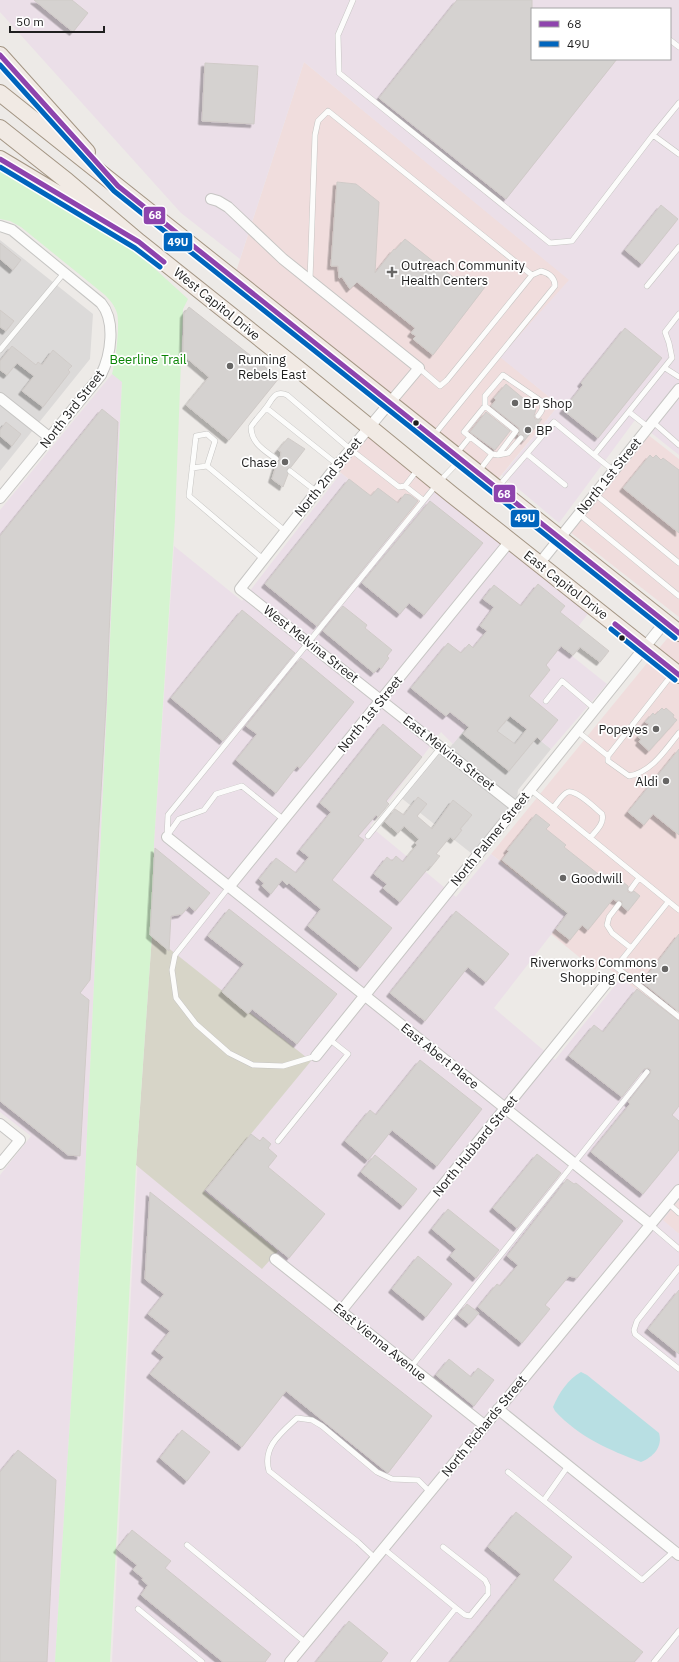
<svg xmlns="http://www.w3.org/2000/svg" width="679" height="1662" viewBox="0 0 679 1662" font-family="'IBM Plex Sans',sans-serif">
	<defs>
		<filter id="shadow"><feDropShadow dx="-3.5" dy="3.5" stdDeviation="0" flood-color="#0004"/></filter>
	</defs>
	<rect width="100%" height="100%" fill="#edeae7"/>
	<path fill="#dcdad9" d="M0,240L93,314L90,359L0,471Z
		M489,699L551,749L518,790L516,807L476,857L400,797L441,747L447,751Z"/>
	<path fill="#f0dddd" d="M304,62L570,280L501,357L559,405L493,485L234,278Z
		M369,427L438,483L404,524L335,468Z
		M647,434L679,459V617L570,532Z
		M679,624V1023L615,973L600,963L595,970L551,934L568,913L491,854Z
		M679,1200V1234L662,1220Z"/>
	<path fill="#ebdfe8" fill-rule="evenodd" d="M0,0H679V455L635,420L559,523L502,475L559,405L500,357L569,280L304,62L240,259L181,213L0,12ZM532,9H670V59H532Z
		M112,374L122,381L85,1177L55,1662H0V1175L31,1136L0,1112V510Z
		M341,473L406,526L435,490L590,611L562,648L607,684L551,749L489,700L453,744L441,732L370,826L456,897L491,854L567,914L494,1008L555,1060L621,978L679,1023V1200L663,1220L679,1234V1662H112L154,843L174,546L242,601Z"/>
	<path fill="#d7d5c8" d="M152,935L311,1061L204,1191L278,1251L262,1269L136,1165Z"/>
	<path fill="#d5f4d0" d="M0,166L111,233L132,248L188,299L183,309L175,519L154,843L152,935L136,1165L110,1662H55L85,1177L122,382L112,374C116,363 120,323 117,313C115,306 110,300 105,295L21,227L10,221L0,219Z"/>
	<path fill="#b8dfe3" d="M581,1372L587,1375L659,1433C663,1447 653,1457 641,1462C609,1450 579,1437 555,1411L553,1407C559,1393 568,1379 581,1372Z"/>
	<path fill="#d5d2d0" stroke="#d0cbc8" fill-rule="evenodd" filter="url(#shadow)" d="M34,0H72L88,13L73,32Z
		M457,0H532V59H617L506,199L379,98Z
		M205,63L258,66L254,124L202,121Z
		M337,182L356,184L379,202L375,273L394,249L395,250L405,239L453,277L467,276L473,278L485,287L433,355L413,339L416,336L411,333L415,328L357,282L350,289L342,277L339,278L338,266H331Z
		M661,205L678,219L642,264L625,250Z
		M0,243L21,260L13,270L0,259Z
		M189,307L279,378L229,440L186,405L209,377L183,355L184,314Z
		M0,310L14,321L6,331L0,327Z
		M625,328L662,358L598,438L563,410L583,385L581,383Z
		M12,346L36,365L38,362L42,365L53,350L72,366L68,370L70,372L43,407L22,391L34,376L17,363L7,375L0,370V361Z
		M506,384L536,409L534,416L535,419H542L524,441L523,435H518L520,432L519,428L491,406L496,400L494,398Z
		M102,409L118,422L106,706L90,980L80,993L89,1000L80,1156L68,1155L0,1101V536Z
		M486,412L510,431L495,450L470,432Z
		M6,422L21,434L12,446L0,436V430Z
		M288,438L305,449L291,467L287,469L288,474L283,487L272,479L277,463L280,460L281,452L278,450Z
		M650,455L653,458L656,455L661,460L663,458L679,470V533L623,488Z
		M349,479L371,496L378,488L398,503L405,494L410,495L418,501L317,626L265,584Z
		M430,501L483,543L424,615L409,603L400,614L362,583Z
		M538,584L565,606L560,612L609,651L600,662L580,647L573,655L561,646L546,665L550,670L529,696L558,720L541,741L537,737L509,771L463,734L469,727L450,712L446,716L411,688L448,643L461,653L469,644L473,648L487,631L480,626L494,607L483,599L494,585L521,606ZM510,716L527,729L515,744L497,731Z
		M343,606L367,625L365,628L392,650L387,656L389,658L381,669L379,667L374,673L323,631Z
		M242,610L295,653L223,741L171,698Z
		M301,658L354,702L300,768L297,766L276,793L236,760L257,734L246,726Z
		M662,708L664,710L666,708L674,715L673,717L677,720L649,751L639,742L641,739L638,737L649,724L645,722L653,713L655,715Z
		M383,724L422,757L386,801L389,804L378,817L376,815L358,836L364,840L332,880L392,928L360,968L308,926L321,909L289,883L287,885L282,880L271,894L262,886L264,883L259,879L276,858L296,873L309,857L300,850L331,812L320,803Z
		M679,749V835L653,814L644,825L628,812Z
		M418,797L427,804L417,816L432,829L453,800L472,815L460,829L462,830L454,840L450,837L436,854L440,856L431,867L430,866L400,902L383,888L387,884L374,874L387,857L392,861L396,856L403,862L417,845L415,843L419,839L404,826L398,833L385,822L395,809L404,815Z
		M536,814L550,825L546,829L566,845L564,847L607,881L613,874L628,886V892L631,893L634,891L640,896L628,911L622,906V901H616L613,899L588,930L582,925L570,940L556,929L568,913L502,860L509,851L507,850Z
		M155,848L210,893L195,911L189,906L182,914L171,916L169,951L150,935Z
		M229,909L337,994L297,1044L252,1009L248,1014L222,992L244,964L208,936Z
		M456,911L509,954L486,982L468,967L425,1021L390,993Z
		M679,934V1012L642,982Z
		M637,989L679,1021V1106L672,1115L679,1121V1150L643,1194L591,1152L630,1104L628,1102L650,1074L651,1070L648,1068L644,1069L622,1097L569,1056L594,1025L603,1032Z
		M420,1060L482,1109L437,1166L392,1130L368,1160L345,1141L370,1110L376,1115Z
		M251,1134L260,1141L263,1137L271,1144L268,1148L277,1156L268,1167L325,1214L289,1258L206,1190Z
		M537,1154L561,1173L517,1228L493,1208Z
		M375,1155L417,1189L403,1206L361,1172Z
		M567,1179L574,1184L576,1183L623,1221L577,1278L569,1276L545,1305L550,1309L522,1343L478,1307L497,1284L500,1286L518,1265L507,1256Z
		M150,1192L432,1416L388,1473L286,1391L242,1447L150,1374L164,1357L155,1350L170,1331L148,1314L164,1294L145,1279Z
		M448,1209L499,1250L476,1278L450,1256L456,1249L432,1229Z
		M418,1256L452,1284L426,1317L392,1289Z
		M679,1290V1354L648,1329Z
		M467,1304L479,1313L469,1324L458,1315Z
		M449,1359L471,1377L478,1368L494,1380L474,1406L436,1375Z
		M182,1430L210,1452L187,1481L160,1458Z
		M18,1450L56,1480L47,1662H0V1472Z
		M516,1512L572,1557L553,1580L643,1652L634,1662H450L521,1574L488,1547Z
		M132,1530L171,1561L165,1568L271,1654L265,1662H223L141,1595L148,1585L142,1580L143,1578L133,1570L137,1565L117,1549Z
		M349,1621L388,1653L381,1662H316Z"/>
	<g fill="none" stroke-linecap="round" stroke-linejoin="round">
		<defs>
			<path id="service" d="M353,0L338,35L339,73L550,243L572,241L653,135
				M670,40L679,47
				M679,103L653,135L679,154
				M310,280L315,135L318,121L328,111L532,275L447,380L440,386L419,368
				M647,286L679,247
				M0,350L64,273
				M665,368L679,377
				M485,406L516,431L498,455L492,454L464,432Z
				M485,406V396L503,375L541,401C544,408 542,411 538,416
				M265,410H269L338,465
				M629,412L648,427
				M653,422L679,445
				M434,435L555,286C555,277 548,273 541,271L532,275
				M457,453L470,437
				M527,454L565,485
				M498,455L508,453L521,438
				M594,455L614,471
				M276,459C264,450 251,443 251,427C255,420 261,415 265,409C272,401 274,389 287,395L350,449L399,487L405,486L418,469
				M192,468L207,466
				M290,471L317,492
				M479,471L492,454
				M405,486L423,500
				M498,487L554,422L594,455L672,358L669,343L665,332L679,314
				M595,494L679,563
				M579,514L679,596
				M263,559L189,496L196,436L207,434L215,441L207,466L285,531
				M674,672L608,756V761L629,776C652,772 665,750 679,733
				M546,701L562,681L595,709
				M577,731L608,756
				M530,789L679,910
				M553,808C557,804 562,794 568,792C577,790 595,808 602,814C605,823 596,831 590,838
				M167,836L179,819L204,810L216,794L242,786L284,820
				M368,836L441,747
				M167,837L168,815L438,483L459,461
				M229,887L175,955L172,970L176,998L196,1024L229,1053L253,1065L283,1066L316,1056
				M631,889L639,878
				M668,902L616,967L679,1017
				M619,904L609,917L607,925L612,933L631,948
				M278,1141L348,1054L329,1039
				M668,1203L679,1213
				M651,1225L679,1249
				M679,1268L637,1321L634,1330L635,1334L679,1369
				M411,1367L647,1072
				M508,1472L642,1580L674,1551
				M544,1500L568,1466
				M187,1545L306,1643
				M443,1547L485,1580L488,1586V1594L470,1616L465,1615L456,1608
				M384,1549L456,1608L413,1662
				M376,1559L358,1542L269,1471C262,1447 281,1433 297,1418L312,1420L322,1426L377,1472L392,1479L418,1480L430,1492
				M138,1609L202,1662
				M654,1662L679,1631"/>
			<path id="minor" d="M211,199L218,201L228,207L283,259L419,368L335,468L240,589L516,807
				M0,226L12,230L101,303C116,321 111,355 101,375L0,498
				M0,398L49,437
				M539,564L679,389
				M167,837L651,1225
				M229,887L510,541
				M316,1056L665,622
				M0,1124L20,1140L0,1164
				M275,1259L484,1425
				M341,1311L608,981
				M498,1409L679,1555
				M290,1662L679,1190"/>
			<path id="primary" d="M0,55L87,152
				M0,93L679,633
				M0,128L67,181L139,242L307,376L451,494L679,675
				M0,159L100,219"/>
		</defs>
		<use href="#service" stroke="#c6c5c3" stroke-width="6"/>
		<use href="#minor" stroke="#c6c5c3" stroke-width="12"/>
		<use href="#primary" stroke="#a39583" stroke-width="18"/>
		<use href="#service" stroke="#fcfcfb" stroke-width="5"/>
		<use href="#minor" stroke="#fcfcfb" stroke-width="10"/>
		<use href="#primary" stroke="#f1eae4" stroke-width="16"/>
		<defs>
			<path id="bus-1" d="M0,55L118,186L679,633
				M0,159L139,242L164,262
				M615,624L679,675"/>
			<path id="bus-2" d="M0,65L114,191L675,638
				M0,167L135,248L160,267
				M611,629L675,680"/>
		</defs>
		<use href="#bus-1" stroke="#fff" stroke-width="8"/>
		<use href="#bus-2" stroke="#fff" stroke-width="8"/>
		<use href="#bus-1" stroke="#8e44ad" stroke-width="5"/>
		<use href="#bus-2" stroke="#0065bd" stroke-width="5"/>
	</g>
	<g fill="#676665" stroke="#fff" stroke-width="1.5">
		<path d="M390 266h4v4h4v4h-4v4h-4v-4h-4v-4h4z"/>
		<circle cx="230" cy="366" r="4"/>
		<circle cx="515" cy="403" r="4"/>
		<circle cx="528" cy="430" r="4"/>
		<circle cx="285" cy="462" r="4"/>
		<circle cx="656" cy="729" r="4"/>
		<circle cx="666" cy="781" r="4"/>
		<circle cx="563" cy="878" r="4"/>
		<circle cx="665" cy="969" r="4"/>
	</g>
	<g fill="#1f1f1f" stroke="#fff" stroke-width="1.5">
		<circle cx="416" cy="423" r="3.5"/>
		<circle cx="622" cy="638" r="3.5"/>
	</g>
	<g text-anchor="middle" dominant-baseline="central" stroke-width="3.5" stroke-linejoin="round" paint-order="stroke">
		<g font-size="13" fill="#1f1f1f" stroke="#fff" text-anchor="start">
			<text x="401" y="265">Outreach Community<tspan x="401" dy="15">Health Centers</tspan></text>
			<text x="238" y="359">Running<tspan x="238" dy="15">Rebels East</tspan></text>
			<text x="523" y="403">BP Shop</text>
			<text x="536" y="430">BP</text>
			<text x="277" y="462" text-anchor="end">Chase</text>
			<text x="648" y="729" text-anchor="end">Popeyes</text>
			<text x="658" y="781" text-anchor="end">Aldi</text>
			<text x="571" y="878">Goodwill</text>
			<text x="657" y="962" text-anchor="end">Riverworks Commons<tspan x="657" dy="15">Shopping Center</tspan></text>
		</g>
		<g font-size="13" fill="#1f1f1f" stroke="#fff">
			<text transform="translate(217 304) rotate(39)">West Capitol Drive</text>
			<text transform="translate(72 409) rotate(-52)">North 3rd Street</text>
			<text transform="translate(609 476) rotate(-51)">North 1st Street</text>
			<text transform="translate(328 477) rotate(-51)">North 2nd Street</text>
			<text transform="translate(566 585) rotate(38)">East Capitol Drive</text>
			<text transform="translate(311 644) rotate(38)">West Melvina Street</text>
			<text transform="translate(370 714) rotate(-51)">North 1st Street</text>
			<text transform="translate(449 753) rotate(38)">East Melvina Street</text>
			<text transform="translate(490 839) rotate(-51)">North Palmer Street</text>
			<text transform="translate(440 1056) rotate(39)">East Abert Place</text>
			<text transform="translate(475 1146) rotate(-51)">North Hubbard Street</text>
			<text transform="translate(380 1342) rotate(39)">East Vienna Avenue</text>
			<text transform="translate(484 1426) rotate(-51)">North Richards Street</text>
		</g>
		<g font-size="13" fill="#098504" stroke="#fff">
			<text x="148" y="359">Beerline Trail</text>
		</g>
	</g>
	<g stroke="#fff" stroke-width="1.5">
		<rect x="143" y="206" width="23" height="19" rx="4" fill="#8e44ad"/>
		<rect x="163" y="232" width="30" height="20" rx="4" fill="#0065bd"/>
		<rect x="493" y="484" width="23" height="19" rx="4" fill="#8e44ad"/>
		<rect x="510" y="509" width="30" height="19" rx="4" fill="#0065bd"/>
	</g>
	<g font-size="11" text-anchor="middle" font-weight="bold" fill="#fff">
		<text x="155" y="219">68</text>
		<text x="178" y="246">49U</text>
		<text x="504" y="498">68</text>
		<text x="525" y="522">49U</text>
	</g>
	<rect x="531" y="8" width="140" height="52" fill="#ffffff" stroke="#a5a5a5"/>
	<rect x="539" y="21" width="20" height="6" fill="#8e44ad" stroke="#a5a5a5"/>
	<text x="567" y="28" font-size="12" fill="#1f1f1f">68</text>
	<rect x="539" y="41" width="20" height="6" fill="#0065bd" stroke="#a5a5a5"/>
	<text x="567" y="48" font-size="12" fill="#1f1f1f">49U</text>
	<path d="M10 26v6h94v-6" fill="none" stroke="#1f1f1f" stroke-width="2"/>
	<text x="16" y="26" font-size="12" fill="#1f1f1f" stroke="#ffffff" stroke-width="3" paint-order="stroke">50 m</text>
</svg>
